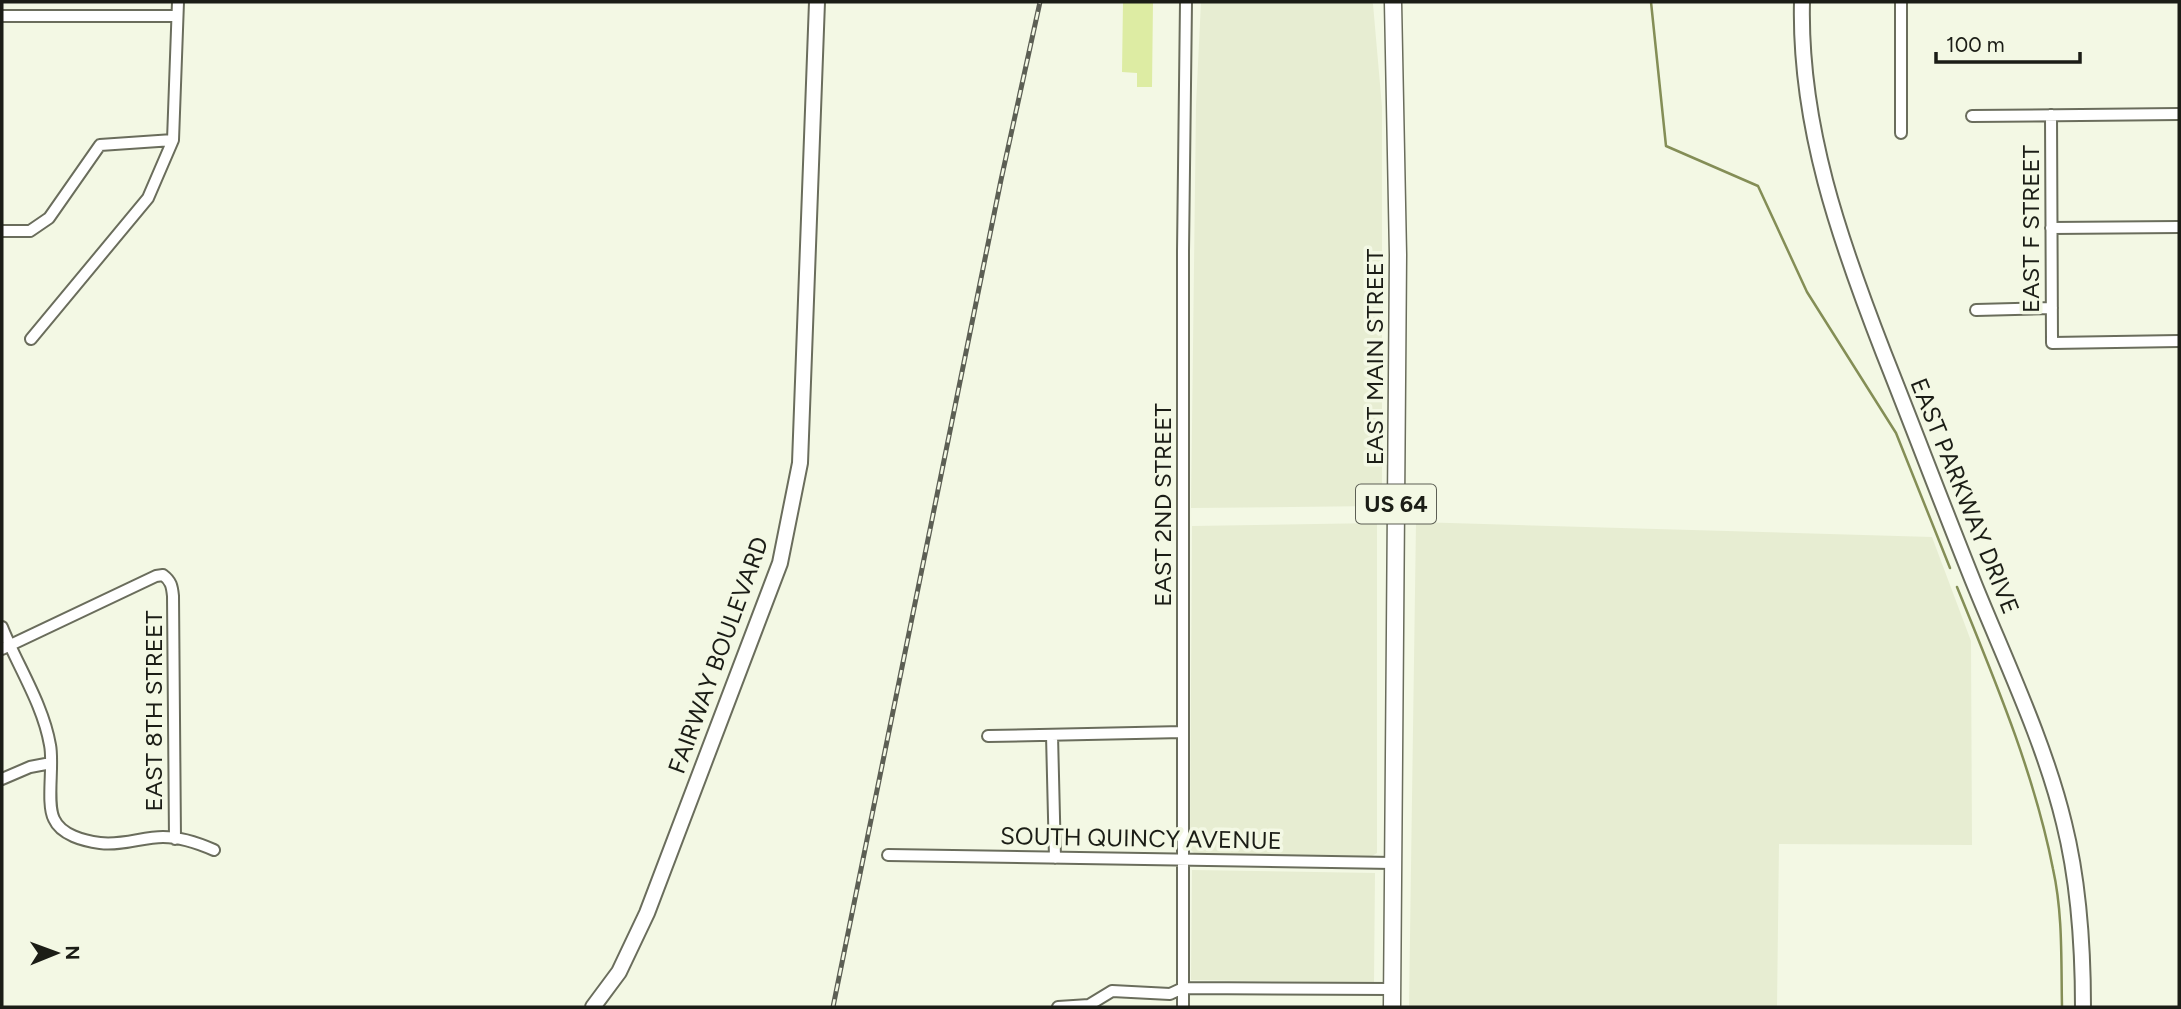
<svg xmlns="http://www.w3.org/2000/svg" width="2181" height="1009" viewBox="0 0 2181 1009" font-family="Figtree,sans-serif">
	<rect width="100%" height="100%" fill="#f3f8e4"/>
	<path fill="#e7edd2" d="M1201,2H1372L1373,4L1382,107V503L1378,506L1191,508L1196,105Z
		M1416,522L1932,537L1971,641L1972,845L1779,844L1777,1007H1409Z
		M1377,523V853L1372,856L1195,854L1190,849L1192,526Z
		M1192,870L1375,873L1374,983L1191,980Z"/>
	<path fill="#ddeca3" d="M1123,2H1153L1152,87H1137V73L1122,72Z"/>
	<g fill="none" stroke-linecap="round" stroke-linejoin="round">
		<path stroke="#848e56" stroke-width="2.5" d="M1651,2L1666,146L1758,186L1807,292L1896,433L1950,568
			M1957,587C1994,678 2034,772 2053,869C2063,914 2061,961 2062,1007"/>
		<defs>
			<path id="street" d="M1901,2V133
				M2,16H177
				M2051,115L2052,343L2179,341
				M1972,116L2179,114
				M2051,228L2179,227
				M2,231H30L49,218L100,145L173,140
				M1976,310L2052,308
				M31,339L148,198L173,140L178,2
				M2,627C17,665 43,704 50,745C54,764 46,804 54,819C61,835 84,841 100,843C122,846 143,837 163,837C181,837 198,843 214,850
				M2,649L156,576L163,575C171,581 172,586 173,596L175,839
				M1052,735L1055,858
				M988,736L1183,732
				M2,779L30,767L51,763
				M888,855L1393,863
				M1058,1007L1089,1005L1112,991L1170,994L1183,988L1392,989
				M1183,1007V251L1186,2"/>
			<path id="secondary" d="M1802,2C1799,125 1840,241 1884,354C1915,432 1944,509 1975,586C2006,662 2045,744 2064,823C2079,883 2083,946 2083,1007
				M593,1007L619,972L647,913L780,563L800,463L817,2"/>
			<path id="primary" d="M1392,1007L1398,255L1393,2"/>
		</defs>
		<use href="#street" stroke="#6a6d5c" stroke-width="14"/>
		<use href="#secondary" stroke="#6a6d5c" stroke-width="18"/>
		<use href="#primary" stroke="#6a6d5c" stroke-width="19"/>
		<use href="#street" stroke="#fff" stroke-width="10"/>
		<use href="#secondary" stroke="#fff" stroke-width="14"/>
		<use href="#primary" stroke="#fff" stroke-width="16"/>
		<defs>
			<path id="rail" d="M833,1007L1001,180L1040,2"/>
		</defs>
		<use href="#rail" stroke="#5c5f54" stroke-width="5"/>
		<use href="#rail" stroke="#f3f8e4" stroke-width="2.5" stroke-dasharray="8" stroke-linecap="butt"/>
	</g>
	<g text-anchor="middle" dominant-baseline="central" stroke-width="7" stroke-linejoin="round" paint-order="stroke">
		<rect fill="#f3f8e4" stroke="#5c5f54" stroke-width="2" x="1356" y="484.5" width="80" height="39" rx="5"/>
		<g font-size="23" font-weight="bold" fill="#1b1d16">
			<text x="1396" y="504">US 64</text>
		</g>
		<g font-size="24" fill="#1b1d16" stroke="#f3f8e4">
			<text transform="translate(2030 229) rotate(-90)">EAST F STREET</text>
			<text transform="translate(1374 357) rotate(-90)">EAST MAIN STREET</text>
			<text transform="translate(1965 496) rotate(68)">EAST PARKWAY DRIVE</text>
			<text transform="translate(1162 505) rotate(-90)">EAST 2ND STREET</text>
			<text transform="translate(718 655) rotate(-70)">FAIRWAY BOULEVARD</text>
			<text transform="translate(153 711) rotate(-90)">EAST 8TH STREET</text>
			<text transform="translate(1141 838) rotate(1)">SOUTH QUINCY AVENUE</text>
		</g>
	</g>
	<rect width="2181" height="1009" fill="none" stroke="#1b1d16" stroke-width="7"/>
	<g transform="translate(56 953) rotate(89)" stroke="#f3f8e4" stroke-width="5" paint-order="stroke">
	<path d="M0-5L12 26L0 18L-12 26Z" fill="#1b1d16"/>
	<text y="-10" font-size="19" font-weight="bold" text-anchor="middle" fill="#1b1d16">N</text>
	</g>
	<path d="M1936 52v10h144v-10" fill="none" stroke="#1b1d16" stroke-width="3.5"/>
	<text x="1946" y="52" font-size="21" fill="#1b1d16" stroke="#f3f8e4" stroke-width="5" paint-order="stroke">100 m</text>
</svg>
